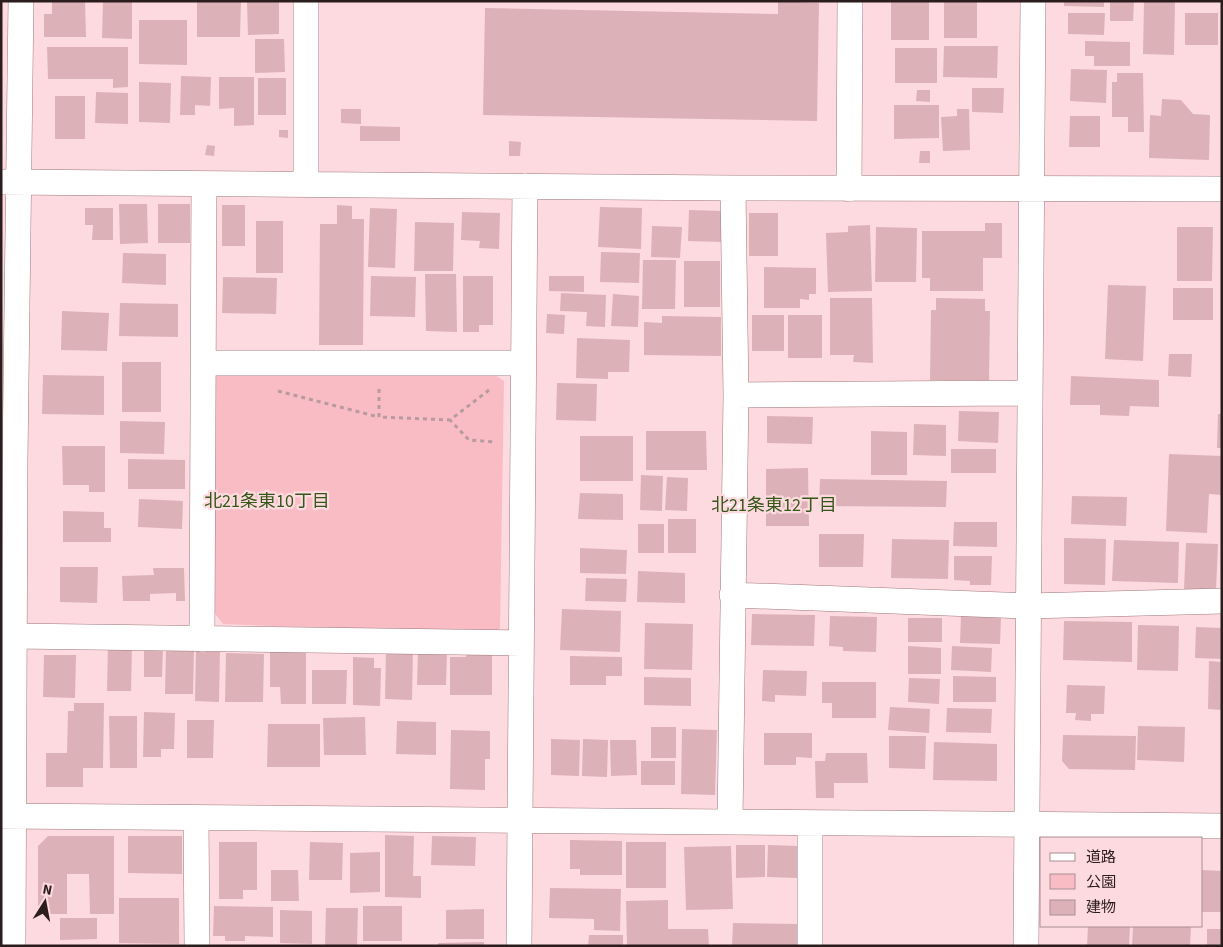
<svg xmlns="http://www.w3.org/2000/svg" width="1223" height="947" viewBox="0 0 1223 947" font-family="'Source Sans 3','Noto Sans JP',sans-serif">
	<rect width="100%" height="100%" fill="#fddadf"/>
	<path fill="#f9bcc5" d="M219,370L492,373L504,381L500,628L493,634L223,624L213,611L212,376Z"/>
	<path fill="#dcb2b8" d="M52,1H85L86,37H44V14H52Z
		M103,1H132V39L102,38Z
		M197,1H241L240,37H197Z
		M247,1H279V34L248,35Z
		M778,1L819,3L817,121L483,115L485,8L778,14Z
		M891,1H929V40H891Z
		M944,1H977V38H944Z
		M1064,1H1104V7L1064,6Z
		M1110,1H1134L1133,21H1110Z
		M1144,1H1175L1174,55L1143,54Z
		M1068,13H1105L1104,35L1068,34Z
		M1185,13H1218V45H1185Z
		M139,20H187V65L139,64Z
		M255,39H284L285,72L255,73Z
		M1085,41L1130,42V66H1094V56H1085Z
		M944,46H998L997,78L943,77Z
		M47,47H128V87L113,88V79H48Z
		M895,48H937V83H895Z
		M1071,69L1107,70L1106,103L1070,101Z
		M1117,73H1143L1144,132H1128V117H1112V82H1117Z
		M181,76L211,77L210,106L195,105V115H180Z
		M219,77H254V125L234,126V108L219,109Z
		M258,78H286V115H258Z
		M139,82L171,83L170,123L139,122Z
		M972,88H1004L1003,113L972,112Z
		M917,90H930V102L916,101Z
		M96,92L128,93V124L95,123Z
		M55,96H85V139H55Z
		M1162,99L1181,100L1193,114L1210,115L1209,160L1149,158L1150,115L1161,116Z
		M894,105H939V138L894,139Z
		M341,109H361V124L341,123Z
		M957,109H969L970,150L943,151L941,117L957,116Z
		M1070,116H1100V147H1069Z
		M360,126L400,127V141H360Z
		M279,130H288V138L279,137Z
		M509,141L521,142L520,156H509Z
		M207,145L215,146L214,156L205,155Z
		M920,151H930V163H919Z
		M119,204H147L148,243L120,244Z
		M158,204H190V243H158Z
		M222,205H245V246H222Z
		M337,205L352,206V219H364L363,345H319L320,224H337Z
		M600,207L642,208L641,249L598,247Z
		M85,208H113V240H92L93,225H85Z
		M370,208L397,209L395,268L368,267Z
		M689,210L723,211L722,242L688,241Z
		M462,212L500,213L499,249L479,248L480,241L461,240Z
		M749,213H778V256H749Z
		M256,221H283V273H256Z
		M415,222L454,223L453,271H414Z
		M985,223H1002V258H983V291H930V278H922V231H985Z
		M870,225L872,291L828,292L826,233L848,232V226Z
		M652,226L682,227L680,258L651,257Z
		M876,227L917,228L916,282H875Z
		M1177,227H1213L1212,281H1177Z
		M601,252L640,253L639,283L600,282Z
		M123,253L166,254V285L122,283Z
		M643,260H676L675,309H642Z
		M684,261H720V307H684Z
		M764,267L816,268V294H809V300L800,299V308H764Z
		M425,274H456L457,332L426,331Z
		M371,276L416,277L415,317L370,316Z
		M463,276H493V325H479V332H463Z
		M549,276H584V292L549,291Z
		M223,277L277,278L276,314L222,313Z
		M1108,285L1146,286L1143,361L1105,359Z
		M1173,288H1213V320H1173Z
		M561,293L606,295L605,327L586,326L587,312L560,311Z
		M613,294L639,296L638,327L611,326Z
		M830,298H872L873,363L853,362L854,355H830Z
		M936,298L985,299V311H990L989,381L930,380L931,310H936Z
		M120,303L178,304V337L119,336Z
		M62,311L109,313L107,351L61,350Z
		M547,314L565,315L564,334L546,333Z
		M752,315H784V351H752Z
		M788,315H822V358H788Z
		M662,316L721,317V356L644,355V322L662,323Z
		M577,338L630,340L629,372H608V379L576,378Z
		M1169,354H1192L1191,377L1168,376Z
		M122,362H161V412H122Z
		M43,375L104,376V415L42,414Z
		M1071,376L1159,380V407L1130,406L1129,416L1100,415V405H1070Z
		M557,383L597,384L596,421L556,420Z
		M959,411L999,412L998,443L958,441Z
		M1218,414H1222V448H1217Z
		M767,416L813,417L812,444L767,443Z
		M120,421L165,422L164,454L120,453Z
		M914,424L946,425V456L913,455Z
		M646,431H706L707,470H646Z
		M871,431L907,432V475H871Z
		M580,436H633V481H580Z
		M62,446H105V492H89V485H63Z
		M951,449H996V473H951Z
		M1169,454L1222,456V495L1209,494L1207,533L1166,531Z
		M128,459L185,460V489H128Z
		M808,468L809,526H766V469Z
		M641,475L663,476L662,511L640,510Z
		M667,477L688,478L687,511L665,510Z
		M820,479L947,481L946,507L819,506Z
		M580,493L623,494V520L578,519Z
		M1072,496L1127,497L1126,526L1071,524Z
		M139,499L183,501L182,529L138,527Z
		M63,511L104,512V528H111V542H63Z
		M668,519H696V553H668Z
		M954,522H997V547L953,546Z
		M638,524H664V553H638Z
		M819,534H864L863,567H819Z
		M1064,538L1106,539L1105,585L1064,584Z
		M892,539L949,540L948,579L891,578Z
		M1114,540L1179,542L1178,583L1112,581Z
		M1186,543L1218,544L1216,590L1184,589Z
		M580,548L627,550L626,574L580,573Z
		M954,556H992L991,585H970V581L954,580Z
		M60,567H98L97,603L60,602Z
		M153,568H184L185,601H176V593L150,594V601H123L122,576L154,575Z
		M638,571L685,573V603L637,602Z
		M586,578L627,579L626,602L585,601Z
		M562,609L621,611L620,652L560,650Z
		M752,614L815,615L814,646L751,645Z
		M961,615L1001,617L1000,644L960,643Z
		M830,616L877,617L876,652L843,651V647L829,646Z
		M908,618H942V642H908Z
		M1064,621L1132,622V662L1063,660Z
		M645,623L693,624L692,670L644,669Z
		M1138,625L1179,626L1178,671L1137,670Z
		M1196,627L1222,628V659L1195,658Z
		M108,644L132,645L131,691H107Z
		M299,645V653L306,652V704H281L280,687H270V646Z
		M908,646L941,648V674H908Z
		M952,646L992,648L991,672L951,670Z
		M144,648H163L162,677H144Z
		M166,648H194L193,694H165Z
		M196,648L220,649L219,702L195,701Z
		M386,648H413L412,700L385,699Z
		M418,649L447,651L446,685H417Z
		M467,651H492V695H450V657H466Z
		M226,653L264,654L263,702H225Z
		M44,655H76L75,698L43,697Z
		M570,656L622,657V676H606V685H570Z
		M353,657L374,658V668H381L380,706L353,705Z
		M1209,661L1222,662V710L1208,709Z
		M312,670H347L346,704H312Z
		M763,670L807,671L806,696L775,695V702L762,701Z
		M953,676L996,677V702H953Z
		M644,677L691,678V706L644,705Z
		M909,678L940,679L939,704L908,702Z
		M822,682H876V718H832V703H822Z
		M1067,685L1105,686L1104,714H1091V721L1075,720L1076,713H1066Z
		M74,703H104L103,768H83V787H46V753H67L68,711H74Z
		M890,707L930,709L929,733L888,730Z
		M947,708L992,709L991,733L946,732Z
		M144,712L175,713L174,749H161V757H143Z
		M109,716H137V768H110Z
		M365,717L366,755H324L323,718Z
		M187,720H214L213,758H187Z
		M397,721L436,722V755L396,754Z
		M268,724H320V767H267Z
		M1138,726L1185,727L1184,762L1137,760Z
		M651,727H676V758H651Z
		M682,729L717,730L715,795L681,794Z
		M451,730L490,731V759H485V790L450,789Z
		M764,733H812V758L796,757V765H764Z
		M1063,735L1136,736L1135,770L1069,769L1062,761Z
		M889,736H926L925,769L889,768Z
		M551,739L580,740L579,776L551,775Z
		M583,739L608,740L607,777L582,776Z
		M610,740H636L637,775L611,776Z
		M934,742L997,744V781L933,780Z
		M826,753H867L868,783H834V798H816L815,761H825Z
		M641,761H675V785H641Z
		M385,835L414,836L413,876H421V898L385,897Z
		M48,836H114V914H90L89,874H67V914H38V846Z
		M128,836H182V874L128,873Z
		M432,836L476,837L475,866L431,865Z
		M570,840L622,841V875H580V869H570Z
		M219,842H257V890H243V899H219Z
		M310,842L343,843L342,880H309Z
		M626,842H666V888H626Z
		M736,845H765V877L736,878Z
		M768,845L799,846L798,878L767,877Z
		M731,846L733,909L686,910L684,847Z
		M380,852V892L350,893V853Z
		M271,870H298L299,901H271Z
		M1202,870L1222,871V912H1202Z
		M550,888L621,889L620,931L594,930V919L549,918Z
		M119,898H179V944L119,943Z
		M668,900V929H708L709,946H627L626,901Z
		M214,906L273,907V937L245,936V941H225V936H213Z
		M363,906H402V941H363Z
		M326,908H358L357,946H325Z
		M484,909V939H446V910Z
		M280,910L312,911V944L280,943Z
		M60,918H97V939L60,940Z
		M733,923L800,924V946H732Z
		M1088,926H1130L1129,946H1087Z
		M1133,926H1191L1190,946H1132Z
		M1207,929H1222V946H1207Z
		M589,935H623V946H588Z
		M484,942V946H438V943Z"/>
	<g fill="none" stroke-linecap="round" stroke-linejoin="round">
		<defs>
			<path id="minor" d="M1,182L733,188L1222,189
				M306,184V1
				M849,189L850,1
				M204,363H523
				M736,395L1030,393
				M732,595L1028,606L1222,601
				M15,636L520,643
				M202,639L204,184
				M1,816L1222,826
				M196,818L197,946
				M730,822L736,395L733,188
				M13,946L15,460L21,1
				M519,946L525,186
				M810,946V823
				M1026,946L1033,1"/>
		</defs>
		<use href="#minor" stroke="#9f787d" stroke-width="26"/>
		<path stroke="#b79b9f" stroke-width="3" stroke-dasharray="4 4" stroke-linecap="butt" d="M379,389V417L450,420
			M489,390L450,420L469,440L496,442
			M278,391L379,417"/>
		<use href="#minor" stroke="#fff" stroke-width="25"/>
	</g>
	<g text-anchor="middle" dominant-baseline="central" stroke-width="4.5" stroke-linejoin="round" paint-order="stroke">
		<g font-size="18" fill="#355717" stroke="#fddadf">
			<text x="267" y="501">北21条東10丁目</text>
			<text x="774" y="505">北21条東12丁目</text>
		</g>
	</g>
	<rect width="1223" height="947" fill="none" stroke="#2b1c1e" stroke-width="5"/>
	<rect x="1040" y="837" width="162" height="90" fill="#fddadf" stroke="#a98e92"/>
	<rect x="1050" y="853" width="25" height="8" fill="#ffffff" stroke="#a98e92"/>
	<text x="1086" y="862" font-size="15" fill="#2b1c1e">道路</text>
	<rect x="1050" y="874" width="25" height="15" fill="#f9bcc5" stroke="#a98e92"/>
	<text x="1086" y="887" font-size="15" fill="#2b1c1e">公園</text>
	<rect x="1050" y="900" width="25" height="15" fill="#dcb2b8" stroke="#a98e92"/>
	<text x="1086" y="912" font-size="15" fill="#2b1c1e">建物</text>
	<g transform="translate(45 902) rotate(11)" stroke="#fddadf" stroke-width="4" paint-order="stroke">
	<path d="M0-4L9 19L0 12L-9 19Z" fill="#2b1c1e"/>
	<text y="-8" font-size="14" font-weight="bold" text-anchor="middle" fill="#2b1c1e">N</text>
	</g>
</svg>
